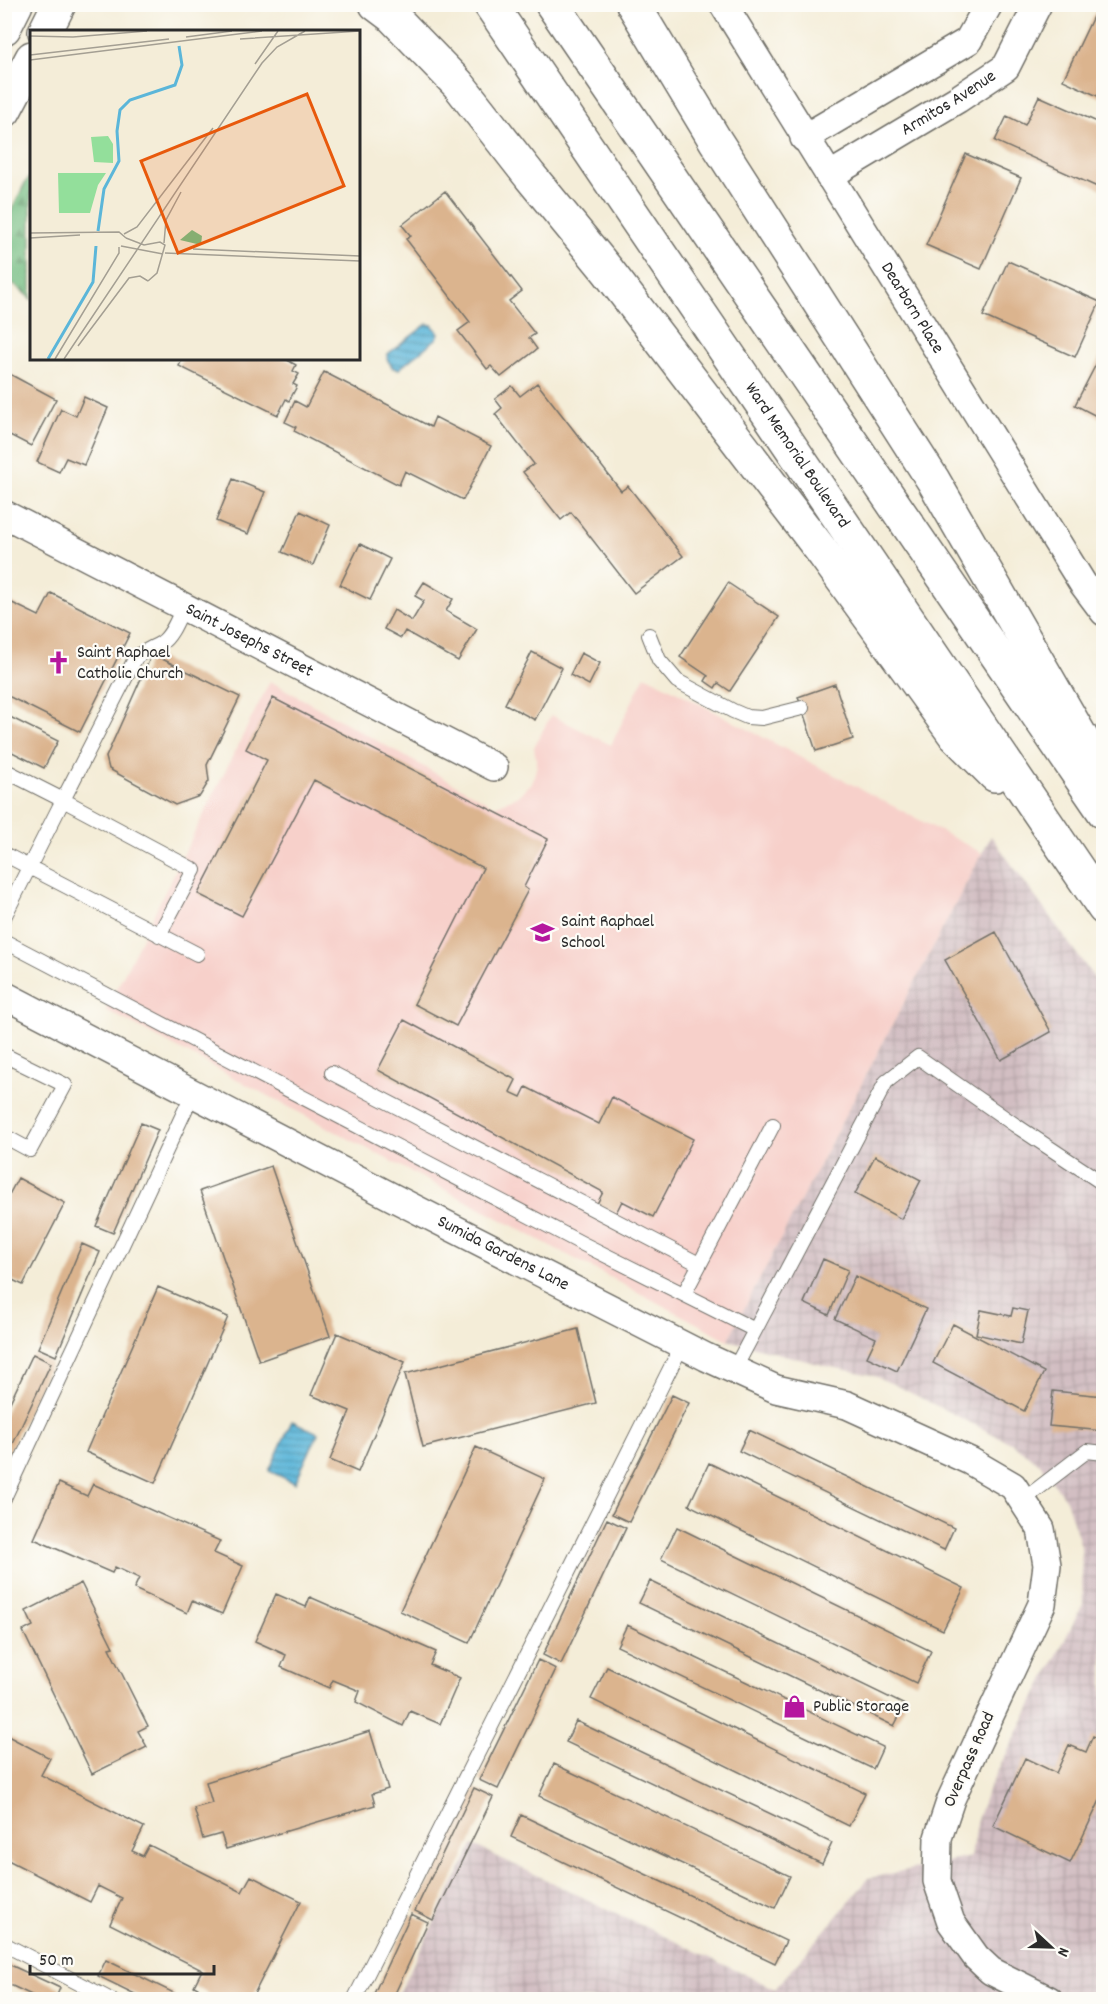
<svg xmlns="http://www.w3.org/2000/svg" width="1108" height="2004" viewBox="0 0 1108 2004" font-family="Dekko,sans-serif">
	<defs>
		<pattern id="industrial-grid" width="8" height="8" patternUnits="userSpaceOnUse" patternTransform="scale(1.5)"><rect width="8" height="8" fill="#d2bec2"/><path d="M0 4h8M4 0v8" fill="none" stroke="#b4a3a7"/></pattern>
		<pattern id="forest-firs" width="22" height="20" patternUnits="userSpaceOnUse" patternTransform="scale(1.5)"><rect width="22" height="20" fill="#76be83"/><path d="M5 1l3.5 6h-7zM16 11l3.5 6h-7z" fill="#619b6b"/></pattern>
		<pattern id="water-rules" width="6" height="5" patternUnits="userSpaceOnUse" patternTransform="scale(1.5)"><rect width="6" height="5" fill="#5bb6d9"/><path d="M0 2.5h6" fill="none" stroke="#4b94b0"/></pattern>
	</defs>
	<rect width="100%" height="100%" fill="#fdfcf7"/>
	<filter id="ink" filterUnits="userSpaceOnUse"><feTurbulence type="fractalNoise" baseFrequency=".0167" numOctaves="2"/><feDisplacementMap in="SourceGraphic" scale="12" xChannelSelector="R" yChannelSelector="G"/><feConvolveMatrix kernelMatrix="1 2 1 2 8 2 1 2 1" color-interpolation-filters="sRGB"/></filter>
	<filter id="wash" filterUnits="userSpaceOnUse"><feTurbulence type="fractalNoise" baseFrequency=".008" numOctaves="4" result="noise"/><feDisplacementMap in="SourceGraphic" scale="24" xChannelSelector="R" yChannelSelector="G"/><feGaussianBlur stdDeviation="1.35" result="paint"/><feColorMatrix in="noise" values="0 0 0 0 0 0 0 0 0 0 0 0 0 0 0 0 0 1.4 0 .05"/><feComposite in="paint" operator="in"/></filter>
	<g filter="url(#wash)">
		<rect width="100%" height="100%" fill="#f4edd8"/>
		<path fill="#f7d0ca" d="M645,675L982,853L728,1340L106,1010L270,681L494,806L517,797L532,783L537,765L534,747L551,715L611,745Z"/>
		<path fill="url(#industrial-grid)" d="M991,836L1103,990V1999L395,2000L473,1845L775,1989L869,1878L971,1857L976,1823L986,1794L1083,1604L1081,1546L1066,1500L1040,1464L1011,1443L893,1384L872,1375L826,1366L728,1340Z"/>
		<path fill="url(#forest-firs)" stroke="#507457" stroke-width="1.5" d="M31,176V299L15,285L4,279L5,225L25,183Z"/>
		<path fill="url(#water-rules)" stroke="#437082" stroke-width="1.5" d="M427,324L432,325L439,333L437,338L399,369L393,368L387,359L388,354Z
			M292,1421L318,1433L295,1483L269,1471Z"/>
		<g id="blocks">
			<path fill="#dbb48e" d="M1099,4H1104V99L1063,80Z
				M1039,96L1104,125V190L995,141L1007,116L1025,125Z
				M966,154L1021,178L981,269L926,245Z
				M445,191L522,291L509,301L535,334L529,338L537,349L501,377L491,366L487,369L458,331L470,322L406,239L411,236L402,225Z
				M1008,261L1100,302L1075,357L983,316Z
				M1104,349V420L1075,405Z
				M183,358H284L296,365L293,371L299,374L293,384L297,386L289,401L286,399L278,415L179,366Z
				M4,371L56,399L31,446L4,432Z
				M324,372L431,427L435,417L491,446L463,500L405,471L399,485L294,431L296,427L285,422L295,401L306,407Z
				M537,383L621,491L628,486L683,556L634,593L571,512L561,520L523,472L534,464L495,414L502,408L495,399L512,386L520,396Z
				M84,397L108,408L84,465L66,458L59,472L37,462L61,409L76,416Z
				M233,479L265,492L248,534L216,521Z
				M300,511L330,525L313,565L282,552Z
				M360,544L390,559L370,600L340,585Z
				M424,582L453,599L446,611L477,629L458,661L405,631L401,638L384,629L394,610L412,621L424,601L415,596Z
				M728,583L779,617L730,691L718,683L715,688L705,681L708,676L680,657Z
				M51,593L130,633L80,732L4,694V599L39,616Z
				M532,652L562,668L535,720L505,704Z
				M581,653L600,663L589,685L570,675Z
				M152,654L240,697L207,765L209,781L200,796L175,805L109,769L106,757Z
				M835,684L853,739L816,751L798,697Z
				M273,698L548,839L524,887L528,890L456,1026L414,1004L483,868L314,780L242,916L198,894L267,760L246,749Z
				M4,714L58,741L44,768L4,748Z
				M996,932L1051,1032L1001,1060L945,960Z
				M404,1020L516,1080L510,1092L521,1097L526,1087L599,1124L612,1097L693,1139L653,1217L622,1201L616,1213L597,1204L603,1192L378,1070Z
				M141,1123L158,1130L113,1233L96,1226Z
				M875,1156L921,1180L901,1219L855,1194Z
				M271,1166L330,1336L259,1361L200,1191Z
				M18,1178L65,1203L23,1285L4,1276V1204Z
				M82,1244L100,1252L56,1356L38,1348Z
				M823,1259L848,1270L829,1315L804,1303Z
				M855,1276L926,1309L897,1371L867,1357L876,1338L835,1319Z
				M158,1287L228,1317L155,1483L86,1452Z
				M1013,1308L1028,1311L1021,1344L976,1334L981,1310L1011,1316Z
				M953,1324L1044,1372L1024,1411L933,1363Z
				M578,1329L596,1403L423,1447L405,1374Z
				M337,1333L405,1362L358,1472L330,1460L350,1411L311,1395Z
				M33,1354L51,1363L4,1463V1415Z
				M1053,1391L1104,1396V1431L1049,1426Z
				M672,1395L689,1403L629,1522L612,1514Z
				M749,1430L954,1528L944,1550L739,1451Z
				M476,1447L545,1479L469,1643L400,1611Z
				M709,1463L964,1588L943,1630L689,1505Z
				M59,1483L87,1496L93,1484L220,1541L214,1553L243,1566L222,1614L192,1601L187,1613L134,1589L139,1578L115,1567L112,1573L34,1539Z
				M607,1519L626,1528L561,1664L543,1655Z
				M677,1527L931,1651L916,1683L661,1559Z
				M650,1581L905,1705L894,1726L639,1603Z
				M81,1583L113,1647L109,1648L148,1726L138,1731L147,1747L92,1774L23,1631L33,1626L26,1611Z
				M276,1594L306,1607L310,1597L436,1652L430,1665L460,1678L440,1724L410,1711L403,1726L356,1702L360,1691L333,1680L329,1688L281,1667L286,1655L255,1641Z
				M627,1625L883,1747L873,1769L617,1646Z
				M538,1660L556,1669L498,1789L479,1780Z
				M607,1667L865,1793L849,1826L591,1699Z
				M576,1721L832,1843L822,1864L566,1742Z
				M370,1731L388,1789L372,1794L375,1805L226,1849L221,1834L203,1839L194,1808L212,1803L206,1782Z
				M4,1734L50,1758L41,1775L144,1827L132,1851L143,1856L149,1845L242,1892L251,1876L301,1901L251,2000H219L194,1986L202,1970L110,1924L122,1898L98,1886L90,1902L4,1858Z
				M1093,1736L1104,1741V1792L1070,1863L993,1826L1025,1758L1056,1773L1069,1745L1086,1752Z
				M554,1764L790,1876L775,1908L539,1796Z
				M474,1788L493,1797L433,1920L415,1911Z
				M521,1815L786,1941L775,1963L511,1837Z
				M411,1914L428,1922L392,2000H371Z
				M106,1960L174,1993L171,2000H147L98,1976Z
				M4,1962L60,1988L55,2000H42L4,1982Z"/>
		</g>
	</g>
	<g filter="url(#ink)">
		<use href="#blocks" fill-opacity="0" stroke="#716f68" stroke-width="1.5"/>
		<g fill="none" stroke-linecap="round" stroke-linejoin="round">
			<defs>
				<path id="lane" d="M649,635L659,660L677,681L733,711L747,717L762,718L802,708
					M4,770L63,800L136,657C145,651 152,648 161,643C172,636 178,618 184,606
					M4,854L197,954
					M4,917L63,800L194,870L159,935
					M4,941L583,1244L755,1330
					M4,1055L65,1085L30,1150L4,1136
					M332,1073L699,1264
					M684,1294L773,1125
					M734,1370L886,1082L918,1057L1015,1125L1104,1184
					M4,1498L193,1093
					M1023,1500L1087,1451L1104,1453
					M4,1944L111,2000
					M354,2000L682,1345"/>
				<g id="street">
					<path id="s1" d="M723,4L1083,584L1104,612"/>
					<path d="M804,138L968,41L989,4"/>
					<path id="s2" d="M829,176L958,99L1006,67L1038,4"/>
					<path id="s3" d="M4,514L494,767"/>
					<path id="s4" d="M4,995L394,1198L706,1357L776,1389L847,1405L970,1461L1013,1486L1041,1529L1047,1565L1042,1604L951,1799L938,1838L937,1881L951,1922L976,1957L991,1971L1049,2000"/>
				</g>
				<path id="secondary" d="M4,28L16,4
					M45,32L59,4
					M4,111L32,58"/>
				<g id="highway">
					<path d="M376,4L392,16L458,84L530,176L608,271L824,554L955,735L995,775"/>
					<path id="s5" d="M490,4L1104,908"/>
					<path d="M552,4L1104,812"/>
					<path d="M633,4L715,140L933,480L1096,763L1104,779"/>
				</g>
			</defs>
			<use href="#lane" stroke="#716f68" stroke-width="16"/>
			<use href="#street" stroke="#716f68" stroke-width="30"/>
			<use href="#secondary" stroke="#716f68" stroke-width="36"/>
			<use href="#highway" stroke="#716f68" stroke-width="36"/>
			<use href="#lane" stroke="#fff" stroke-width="14"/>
			<use href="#street" stroke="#fff" stroke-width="27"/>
			<use href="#secondary" stroke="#fff" stroke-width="33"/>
			<use href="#highway" stroke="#fff" stroke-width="33"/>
		</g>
	</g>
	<defs>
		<symbol id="church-bare" viewBox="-9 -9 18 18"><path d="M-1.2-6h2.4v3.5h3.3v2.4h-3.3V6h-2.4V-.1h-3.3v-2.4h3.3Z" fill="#b5179e" stroke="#fdfcf7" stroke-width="2.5" paint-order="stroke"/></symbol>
		<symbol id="school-bare" viewBox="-9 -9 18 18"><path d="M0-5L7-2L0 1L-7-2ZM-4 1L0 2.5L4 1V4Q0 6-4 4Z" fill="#b5179e" stroke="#fdfcf7" stroke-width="2.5" paint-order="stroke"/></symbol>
		<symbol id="shop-bare" viewBox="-9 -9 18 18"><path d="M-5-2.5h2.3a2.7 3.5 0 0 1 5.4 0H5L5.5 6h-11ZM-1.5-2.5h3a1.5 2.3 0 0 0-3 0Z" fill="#b5179e" stroke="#fdfcf7" stroke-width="2.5" paint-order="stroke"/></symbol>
	</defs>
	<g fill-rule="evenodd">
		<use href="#church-bare" x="42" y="646" width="33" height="33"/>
		<use href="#school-bare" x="526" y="916" width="33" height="33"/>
		<use href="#shop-bare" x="778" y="1690" width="33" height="33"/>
	</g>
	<g text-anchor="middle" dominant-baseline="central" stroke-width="4.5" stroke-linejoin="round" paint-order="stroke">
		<g font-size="18" fill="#2b2b2b" stroke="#fdfcf7">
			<text stroke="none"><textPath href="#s2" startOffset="140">Armitos Avenue</textPath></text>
			<text stroke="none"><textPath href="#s1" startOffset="358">Dearborn Place</textPath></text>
			<text stroke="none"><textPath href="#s5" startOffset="546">Ward Memorial Boulevard</textPath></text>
			<text stroke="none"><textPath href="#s3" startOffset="276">Saint Josephs Street</textPath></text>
			<text stroke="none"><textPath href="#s4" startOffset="562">Sumida Gardens Lane</textPath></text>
			<text transform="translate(970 1760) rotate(-66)">Overpass Road</text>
		</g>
		<g font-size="18" fill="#2b2b2b" stroke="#fdfcf7" text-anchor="start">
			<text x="77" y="653">Saint Raphael<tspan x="77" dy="21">Catholic Church</tspan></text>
			<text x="561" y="922">Saint Raphael<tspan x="561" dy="21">School</tspan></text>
			<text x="813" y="1707">Public Storage</text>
		</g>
	</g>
	<g transform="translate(30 30)">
		<rect width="330" height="330" fill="#f4edd8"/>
		<path d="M162,200L172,206L171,215L150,210Z" fill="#76be83"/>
		<path d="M78,106L83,114V133L64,132L61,107ZM28,143H76L68,155L60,183H29Z" fill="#93df9b"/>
		<path fill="none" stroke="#5bb6d9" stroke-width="3" d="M68,201L74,159L89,131L87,101L90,80L100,70L145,55L152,35L149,16M18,329L63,252L66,216"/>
		<path fill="none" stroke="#a49f93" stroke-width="1.5" d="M0,6L43,7L117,1M156,7L202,1M210,9L330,1M0,25L139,9M0,30L232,1M225,34L248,1M0,203L89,202L96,208M94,204L107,197L183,98M0,208L50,205M96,208L114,215L130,212L135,215L127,243L118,251M134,213L136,190L151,162M91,216L133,224M163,219L330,226M135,223L330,231M48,316L99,248L110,246L118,251M25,329L89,223V217M34,329L232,33L247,17L275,1"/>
		<path fill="#e8590c" fill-opacity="0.15" stroke="#e8590c" stroke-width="3" d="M277,64L314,156L148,223L111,131Z"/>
		<rect width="330" height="330" fill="none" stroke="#2b2b2b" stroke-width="3"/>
	</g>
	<rect width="1108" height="2004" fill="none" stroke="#fdfcf7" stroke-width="24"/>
	<g transform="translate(1051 1947) rotate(112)" stroke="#fdfcf7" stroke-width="4.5" paint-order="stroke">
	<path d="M0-4.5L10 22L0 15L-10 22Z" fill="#2b2b2b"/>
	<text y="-9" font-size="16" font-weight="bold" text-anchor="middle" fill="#2b2b2b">N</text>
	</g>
	<path d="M30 1965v9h184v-9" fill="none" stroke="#2b2b2b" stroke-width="3"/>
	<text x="39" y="1965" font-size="18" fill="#2b2b2b" stroke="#fdfcf7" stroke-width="4.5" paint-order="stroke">50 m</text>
</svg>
